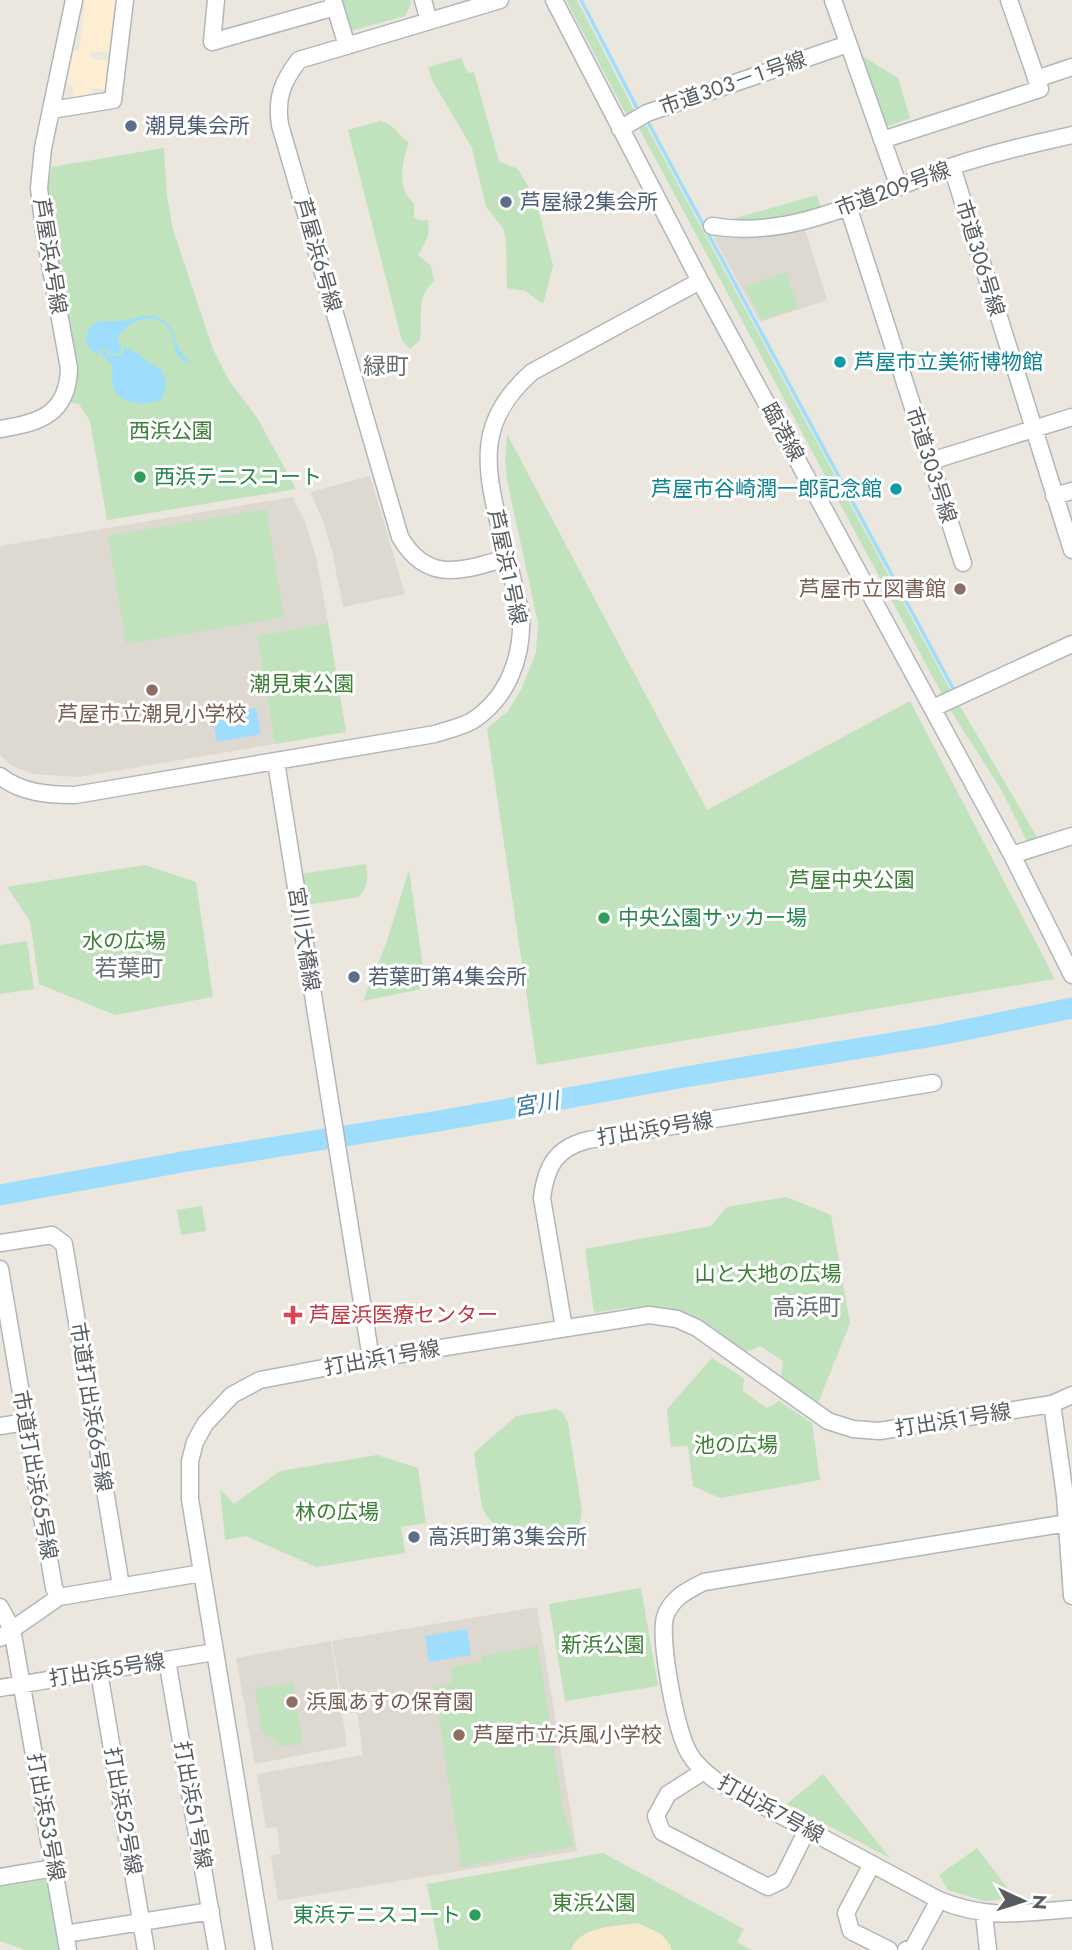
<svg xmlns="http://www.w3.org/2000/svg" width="1072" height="1950" viewBox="0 0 1072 1950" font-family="Jost,'Noto Sans JP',sans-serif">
	<rect width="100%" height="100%" fill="#ebe7df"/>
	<path fill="#fcedd3" d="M85,0H116L110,53L90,51V58L109,61L106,90L92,88L90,100L72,98L73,86L67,85L71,50L79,51Z"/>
	<path fill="#ddd8d0" d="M804,226L827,300L760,322L713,236L750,237Z
		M370,476L405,594L343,607L332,551L322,518L310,492Z
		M292,497L305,521L317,561L328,623L257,636L275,744L78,777L32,774L11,765L0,755V546Z
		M537,1607L577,1851L278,1901L271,1856L280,1854L277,1827L266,1828L257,1774L363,1755L357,1712L344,1714L332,1641Z
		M331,1641L347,1746L255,1764L236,1658Z"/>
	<path fill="#c0e2bc" d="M337,0H410L411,4L405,16L347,32Z
		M566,0H577L635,112L627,116Z
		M862,56L898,78L910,118L886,127Z
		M461,58L468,73L474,72L499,161L518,169L536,200L553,266L543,304L525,291L507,288L506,241L503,228L486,207L472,148L432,80L428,67Z
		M380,121C397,126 396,134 409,143C402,161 396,189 414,203V218L422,221L427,219C432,233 425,243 418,255L431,266L434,281C415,298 423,318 420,340L410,349L402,341L348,130Z
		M646,125L951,691L1040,842L1029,845L1002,791L951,711L639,128Z
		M164,148L167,195L172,226L213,349L228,379L258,419L296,489L107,520L90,421L79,404L65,401L44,201L52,167Z
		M817,195L821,209L773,223L722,222Z
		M786,272L798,308L762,320L745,287Z
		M507,434L707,810L910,701L1055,979L537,1065L487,729L508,711L521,690L536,652L538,623L507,480L505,461Z
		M266,509L284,617L126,644L108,536Z
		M328,623L346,732L275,744L257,636Z
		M366,864C368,878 368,886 359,897L306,905L301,874Z
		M145,865L196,882L213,997L115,1015L39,984L30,921L7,887Z
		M409,870L426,988L363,1001L386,944Z
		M27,941L34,989L0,994V945Z
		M786,1197L831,1215L850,1323L818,1403L781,1377L783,1361L760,1346L746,1352C730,1341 714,1327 697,1318C665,1300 628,1307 594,1313L585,1249L711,1226L727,1207Z
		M202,1206L206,1231L181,1235L177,1210Z
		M712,1358L744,1378L743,1391L767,1408L779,1401L812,1423L820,1480L720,1498L693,1486L688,1446L671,1447L667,1409Z
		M556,1409L563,1413L568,1423L582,1511L580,1522L570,1538L554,1532L520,1537L503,1531L488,1518L482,1508L474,1453L516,1416Z
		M377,1455L418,1468L426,1523L401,1527L405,1553L316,1567L246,1536L225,1540L220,1489L234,1504L280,1471Z
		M641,1588L658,1686L565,1701L549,1604Z
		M538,1646L563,1808L574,1846L462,1867L434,1687L452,1683L451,1667L482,1662L481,1656Z
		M293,1682L303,1743L278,1747L277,1740L262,1732L255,1689Z
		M823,1774L890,1858L787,1804Z
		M977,1848L1016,1899L984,1901L948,1890L939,1875Z
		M603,1853L744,1929L737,1942L752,1950H439L427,1884Z
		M51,1873L65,1950H24L0,1941V1882Z"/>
	<path fill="#f8e9cd" d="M638,1923L661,1934L671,1946V1950H571C581,1925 614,1927 638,1923Z"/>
	<path fill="#9edefc" d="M145,315C183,317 167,346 190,361L187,363C183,360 178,357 176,352C174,347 174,341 172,336C167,320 152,315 137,321C128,325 121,331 117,339L122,347L119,354H110L108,349L99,351V355L90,349L86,341L87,333L91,326L99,321H124Z
		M125,347C140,352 146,363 161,369C167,381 167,389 161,400C143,406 116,406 112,382C111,376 112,370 112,364L102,356V352L106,351L107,355L121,356Z
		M256,708L261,734L217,742L212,716Z
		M467,1629L471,1655L429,1662L425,1636Z"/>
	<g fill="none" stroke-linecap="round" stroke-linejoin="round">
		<path stroke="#9edefc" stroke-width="3.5" d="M581,0L638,110
			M649,124L955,692"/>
		<path stroke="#9edefc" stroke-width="21" d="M0,1195L188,1161L439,1121L685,1077L940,1035L1072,1008"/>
		<defs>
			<path id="minor" d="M216,0L212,42L335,7
				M333,0L347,46
				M423,0L429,21
				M500,0L299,60C282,82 276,98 280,125L400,537C428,585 463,570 507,558
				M554,0L700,281L1012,855L1072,975
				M833,0L899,187
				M1036,79L1072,67
				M52,110L113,100L125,0
				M620,129L647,113L848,44
				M882,140L1040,89L1009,0
				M952,167L1072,550
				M848,206L963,563
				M712,226C796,241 876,192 953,166C992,153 1032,144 1072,135
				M0,429C40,423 68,414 69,368L44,231L39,188L43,148L74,0
				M931,461L1072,417
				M1054,496L1072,491
				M933,708L1072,644
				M276,762L371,1359
				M0,776C21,793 49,795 75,795L435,734C447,730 461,727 472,721C508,698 523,657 521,615C514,585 507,555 499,525C484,461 478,420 532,372L700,281
				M1012,855L1072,836
				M0,1243L52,1235L64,1244L121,1586
				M0,1269L54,1588L59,1597
				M564,1328L542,1198C546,1166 556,1148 588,1140L933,1083
				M1052,1404L1065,1496L1072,1596
				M0,1426L26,1422
				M1067,1523L704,1582C688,1590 671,1598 665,1617C659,1640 676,1732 689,1753C695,1764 705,1772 715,1780L939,1900C988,1920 1020,1913 1072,1909
				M0,1607L12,1629L68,1950
				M0,1638L59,1597L202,1573
				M167,1660L217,1950
				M99,1672L146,1950
				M0,1688L214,1652
				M704,1771L668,1794L656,1816L662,1832L768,1887L782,1880L807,1830
				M872,1864L846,1913L851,1931L889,1950
				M0,1877L54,1868
				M984,1914L988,1950
				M65,1934L211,1911
				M264,1950L190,1499V1461L195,1442L205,1424L232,1395L260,1380L371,1359L649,1315L677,1319L697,1328L828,1421L853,1429L879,1431L1052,1404L1072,1395
				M906,1950L913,1948L939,1900"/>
		</defs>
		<use href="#minor" stroke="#b2b6ba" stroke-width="19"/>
		<use href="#minor" stroke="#fff" stroke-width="16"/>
	</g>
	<g fill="#5c6f8a" stroke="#fff" stroke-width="2.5">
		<circle cx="131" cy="126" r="7"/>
		<circle cx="506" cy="202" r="7"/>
		<circle cx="354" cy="977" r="7"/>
		<circle cx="414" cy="1537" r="7"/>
	</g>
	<g fill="#0f9aa8" stroke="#fff" stroke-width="2.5">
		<circle cx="840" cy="362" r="7"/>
		<circle cx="896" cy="489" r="7"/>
	</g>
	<g fill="#2e9e5b" stroke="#fff" stroke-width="2.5">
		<circle cx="140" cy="477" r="7"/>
		<circle cx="604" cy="918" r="7"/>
		<circle cx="475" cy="1915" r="7"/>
	</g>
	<g fill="#8d6e63" stroke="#fff" stroke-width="2.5">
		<circle cx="960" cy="589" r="7"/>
		<circle cx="152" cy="690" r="7"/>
		<circle cx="292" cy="1702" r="7"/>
		<circle cx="459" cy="1735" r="7"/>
	</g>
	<path fill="#e0444e" stroke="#fff" stroke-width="2.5" d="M289.5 1304.5h7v7h7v7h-7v7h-7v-7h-7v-7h7z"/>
	<g text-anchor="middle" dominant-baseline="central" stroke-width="6" stroke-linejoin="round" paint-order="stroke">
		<g font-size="21" fill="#585c60" stroke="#fff">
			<text transform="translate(733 83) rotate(-19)">市道３０３－１号線</text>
			<text transform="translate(893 189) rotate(-20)">市道２０９号線</text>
			<text transform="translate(318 255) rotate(74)">芦屋浜６号線</text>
			<text transform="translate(50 256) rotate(81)">芦屋浜４号線</text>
			<text transform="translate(980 258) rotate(73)">市道３０６号線</text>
			<text transform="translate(783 432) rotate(61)">臨港線</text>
			<text transform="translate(931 465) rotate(72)">市道３０３号線</text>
			<text transform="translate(507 567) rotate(78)">芦屋浜１号線</text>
			<text transform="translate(304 939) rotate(81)">宮川大橋線</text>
			<text transform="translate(655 1129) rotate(-9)">打出浜９号線</text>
			<text transform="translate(382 1358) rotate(-10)">打出浜１号線</text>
			<text transform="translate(91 1407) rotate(81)">市道打出浜６６号線</text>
			<text transform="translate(953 1420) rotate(-9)">打出浜１号線</text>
			<text transform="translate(35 1475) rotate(80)">市道打出浜６５号線</text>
			<text transform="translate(107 1670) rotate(-9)">打出浜５号線</text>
			<text transform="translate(193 1805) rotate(80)">打出浜５１号線</text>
			<text transform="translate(771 1809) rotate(29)">打出浜７号線</text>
			<text transform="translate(123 1811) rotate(80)">打出浜５２号線</text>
			<text transform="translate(46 1817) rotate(80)">打出浜５３号線</text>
		</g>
		<g font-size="21" fill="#4e5e75" stroke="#fff" text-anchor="start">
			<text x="145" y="126">潮見集会所</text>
			<text x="520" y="202">芦屋緑２集会所</text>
			<text x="368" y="977">若葉町第４集会所</text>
			<text x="428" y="1537">高浜町第３集会所</text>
		</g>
		<g font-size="21" fill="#0d838f" stroke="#fff" text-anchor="start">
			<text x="854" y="362">芦屋市立美術博物館</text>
			<text x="882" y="489" text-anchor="end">芦屋市谷崎潤一郎記念館</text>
		</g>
		<g font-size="21" fill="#3c8036" stroke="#fff">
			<text x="171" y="431">西浜公園</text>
			<text x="302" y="684">潮見東公園</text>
			<text x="852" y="880">芦屋中央公園</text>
			<text x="124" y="941">水の広場</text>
			<text x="768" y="1274">山と大地の広場</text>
			<text x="736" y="1445">池の広場</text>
			<text x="337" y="1512">林の広場</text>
			<text x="603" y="1645">新浜公園</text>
			<text x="594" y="1903">東浜公園</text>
		</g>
		<g font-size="21" fill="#27864d" stroke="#fff" text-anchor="start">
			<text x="154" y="477">西浜テニスコート</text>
			<text x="618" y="918">中央公園サッカー場</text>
			<text x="461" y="1915" text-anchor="end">東浜テニスコート</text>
		</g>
		<g font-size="21" fill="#785e54" stroke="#fff" text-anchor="start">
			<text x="946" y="589" text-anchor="end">芦屋市立図書館</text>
			<text x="152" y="714" text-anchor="middle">芦屋市立潮見小学校</text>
			<text x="306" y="1702">浜風あすの保育園</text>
			<text x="473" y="1735">芦屋市立浜風小学校</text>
		</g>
		<g font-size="21" fill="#be3a42" stroke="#fff" text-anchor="start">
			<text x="309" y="1315">芦屋浜医療センター</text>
		</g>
		<g font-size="23" fill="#696e72" stroke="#fff">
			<text x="386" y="366">緑町</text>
			<text x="129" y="968">若葉町</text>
			<text x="807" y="1307">高浜町</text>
		</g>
		<g font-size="23" font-style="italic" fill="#3c7aa3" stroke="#fff">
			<text transform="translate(536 1104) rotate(-10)">宮川</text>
		</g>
	</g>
	<g transform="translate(1023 1901) rotate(94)" stroke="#ffffff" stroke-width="5" paint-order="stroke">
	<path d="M0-5L12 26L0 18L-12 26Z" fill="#585c60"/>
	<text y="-10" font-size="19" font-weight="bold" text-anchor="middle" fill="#585c60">N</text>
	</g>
</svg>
